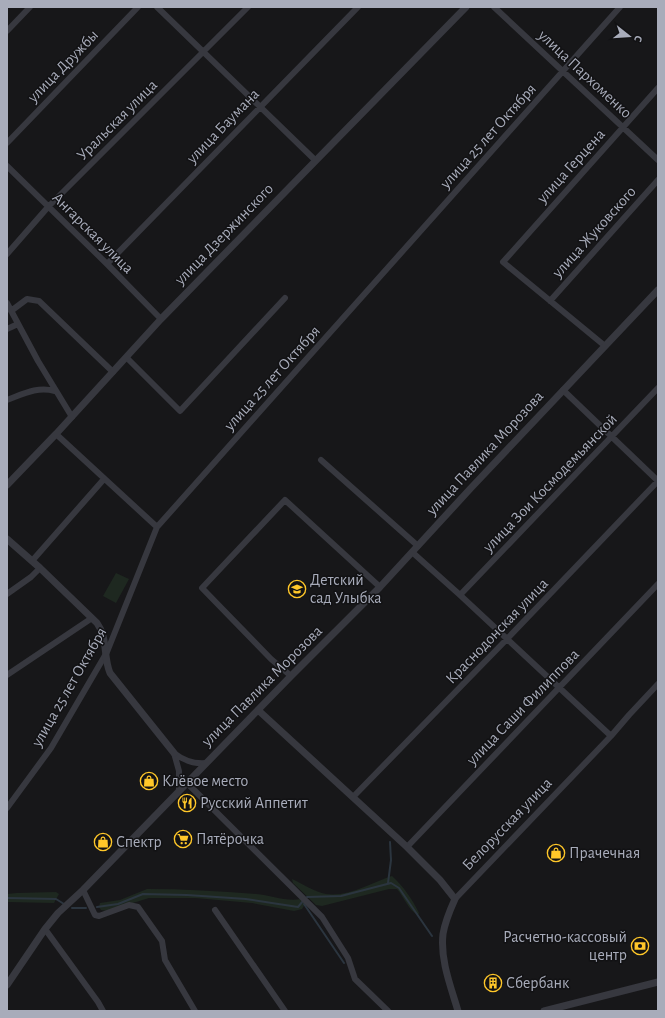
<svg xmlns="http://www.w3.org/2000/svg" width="665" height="1018" viewBox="0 0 665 1018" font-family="'Alegreya Sans',sans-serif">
	<rect width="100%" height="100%" fill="#171719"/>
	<path fill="#1e2820" d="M116,573L129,579L116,603L103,596Z
		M392,876C404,887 412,899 419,913L418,915C409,911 404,897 397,889H389L322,906L316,905L293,883L292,879C303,884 315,892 326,894C349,897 371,883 392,876Z
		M147,889C183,889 219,891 256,894C271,895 286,902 301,899L305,904L302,909L294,911L252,903L195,898H149L107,911L101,910L99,907L100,903L120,900Z
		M56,892L59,894L54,903L7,902V894L17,893Z"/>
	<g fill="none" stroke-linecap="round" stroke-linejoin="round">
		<path stroke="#2b353f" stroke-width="2" d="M388,883L391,860L390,842
			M307,897L341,896L391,883L399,888L432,936
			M7,898L56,899L64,904
			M304,904L344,963
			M97,907L118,904L143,894L187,895L246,899L298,907L303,901
			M72,908H86"/>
		<path stroke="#37383f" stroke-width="6" d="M157,7L315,160
			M494,7L658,160
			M7,31L30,7
			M7,143L138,7
			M7,166L107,264L161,319
			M7,254L48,207L248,7
			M107,264L358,7
			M550,301L658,180
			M7,303L38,361L72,417
			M11,311L27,299L39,301L113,372
			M7,329L18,324
			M605,346L503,262L658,88
			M127,358L180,411L285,298
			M7,400C23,394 37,386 55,391
			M56,434L157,527
			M321,460L418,546
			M412,552L460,595L611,736
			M32,561L104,479
			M7,594L31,577L40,568
			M460,595L658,388
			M7,675L92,618
			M291,676L271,659L202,588L285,500L380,587
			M174,753L179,771V791
			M174,753C184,761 194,764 206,763
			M187,783L322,917L348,958L355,979L388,1011
			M353,797L507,639L658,481L563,390
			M7,808L51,748L107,652L157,527L620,7
			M407,847L658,584
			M83,890L95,915L99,916L129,905L138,907L162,941L165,960L195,1011
			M455,899L611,736L629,715L658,684
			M215,910L285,1011
			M45,929L98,1002L103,1011"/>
		<path stroke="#37383f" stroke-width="7" d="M7,485L56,434L161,319L466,7
			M7,539L40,568L97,623C108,638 103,656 110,673L174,753
			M258,710L407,847L440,880L455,899C450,910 445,922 443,934C440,960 451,987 458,1011
			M7,985L45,929L58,913L83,890L291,676L380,587L470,489L658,290
			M544,1011L658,982"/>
	</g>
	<defs>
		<symbol id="school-ring" viewBox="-11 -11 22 22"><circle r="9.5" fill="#121214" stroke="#ffc729" stroke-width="1.5"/><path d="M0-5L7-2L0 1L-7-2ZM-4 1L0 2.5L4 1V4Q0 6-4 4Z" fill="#ffc729"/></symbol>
		<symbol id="shop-ring" viewBox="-11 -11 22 22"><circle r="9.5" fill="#121214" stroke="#ffc729" stroke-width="1.5"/><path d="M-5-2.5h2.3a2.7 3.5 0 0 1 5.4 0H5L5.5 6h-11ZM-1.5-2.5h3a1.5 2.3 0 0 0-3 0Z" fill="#ffc729"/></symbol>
		<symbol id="restaurant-ring" viewBox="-11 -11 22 22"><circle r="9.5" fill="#121214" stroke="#ffc729" stroke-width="1.5"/><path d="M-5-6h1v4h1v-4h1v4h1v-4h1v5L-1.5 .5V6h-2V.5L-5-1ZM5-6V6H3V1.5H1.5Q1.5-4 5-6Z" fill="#ffc729"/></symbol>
		<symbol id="supermarket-ring" viewBox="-11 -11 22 22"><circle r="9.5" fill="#121214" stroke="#ffc729" stroke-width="1.5"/><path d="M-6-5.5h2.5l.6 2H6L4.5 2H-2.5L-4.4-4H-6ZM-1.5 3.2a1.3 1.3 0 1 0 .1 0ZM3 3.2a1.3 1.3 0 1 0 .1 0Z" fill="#ffc729"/></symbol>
		<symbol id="bank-ring" viewBox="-11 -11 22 22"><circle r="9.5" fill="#121214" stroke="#ffc729" stroke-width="1.5"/><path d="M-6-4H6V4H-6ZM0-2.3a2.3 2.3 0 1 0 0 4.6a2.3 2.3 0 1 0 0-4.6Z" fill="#ffc729"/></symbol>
		<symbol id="building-ring" viewBox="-11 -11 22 22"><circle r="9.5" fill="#121214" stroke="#ffc729" stroke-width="1.5"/><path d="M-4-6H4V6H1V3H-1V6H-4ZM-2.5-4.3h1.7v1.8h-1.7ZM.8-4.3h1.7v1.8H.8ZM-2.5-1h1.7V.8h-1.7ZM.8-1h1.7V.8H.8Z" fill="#ffc729"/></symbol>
	</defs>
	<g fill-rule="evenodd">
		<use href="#school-ring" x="287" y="579" width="20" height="20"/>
		<use href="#shop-ring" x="139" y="771" width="20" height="20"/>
		<use href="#restaurant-ring" x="177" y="793" width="20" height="20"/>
		<use href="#supermarket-ring" x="173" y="829" width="20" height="20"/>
		<use href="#shop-ring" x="93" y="832" width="20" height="20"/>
		<use href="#shop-ring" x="546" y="843" width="20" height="20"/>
		<use href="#bank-ring" x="630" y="936" width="20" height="20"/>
		<use href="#building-ring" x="483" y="973" width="20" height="20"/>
	</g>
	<g text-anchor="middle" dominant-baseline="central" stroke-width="3" stroke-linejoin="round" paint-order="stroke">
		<g font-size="16" fill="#a8acba" stroke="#121214">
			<text transform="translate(63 66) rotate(-46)">улица Дружбы</text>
			<text transform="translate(585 74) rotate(43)">улица Пархоменко</text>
			<text transform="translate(117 120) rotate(-45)">Уральская улица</text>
			<text transform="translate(223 126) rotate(-46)">улица Баумана</text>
			<text transform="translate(488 136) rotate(-48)">улица 25 лет Октября</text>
			<text transform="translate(571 166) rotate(-48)">улица Герцена</text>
			<text transform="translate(594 232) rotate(-48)">улица Жуковского</text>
			<text transform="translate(93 233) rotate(45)">Ангарская улица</text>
			<text transform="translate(224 234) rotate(-46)">улица Дзержинского</text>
			<text transform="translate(272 378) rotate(-48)">улица 25 лет Октября</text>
			<text transform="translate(485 453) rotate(-47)">улица Павлика Морозова</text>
			<text transform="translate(550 483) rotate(-46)">улица Зои Космодемьянской</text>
			<text transform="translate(497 631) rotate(-46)">Краснодонская улица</text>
			<text transform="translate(262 686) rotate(-45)">улица Павлика Морозова</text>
			<text transform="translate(69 687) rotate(-60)">улица 25 лет Октября</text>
			<text transform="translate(523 707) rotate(-46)">улица Саши Филиппова</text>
			<text transform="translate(507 824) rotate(-46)">Белорусская улица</text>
		</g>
		<g font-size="16" fill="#a8acba" stroke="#121214" text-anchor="start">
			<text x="310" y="580">Детский<tspan x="310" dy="18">сад Улыбка</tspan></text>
			<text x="162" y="781">Клёвое место</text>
			<text x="200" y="803">Русский Аппетит</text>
			<text x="196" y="839">Пятёрочка</text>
			<text x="116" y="842">Спектр</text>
			<text x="569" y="853">Прачечная</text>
			<text x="627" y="937" text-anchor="end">Расчетно-кассовый<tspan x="627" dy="18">центр</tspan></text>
			<text x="506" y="983">Сбербанк</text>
		</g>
	</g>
	<rect width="665" height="1018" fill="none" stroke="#a8acba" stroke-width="16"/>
	<g transform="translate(629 36) rotate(107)" stroke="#121214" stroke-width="3" paint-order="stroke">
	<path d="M0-3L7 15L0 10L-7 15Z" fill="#a8acba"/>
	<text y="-6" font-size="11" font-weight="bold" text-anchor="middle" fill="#a8acba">С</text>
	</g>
</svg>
